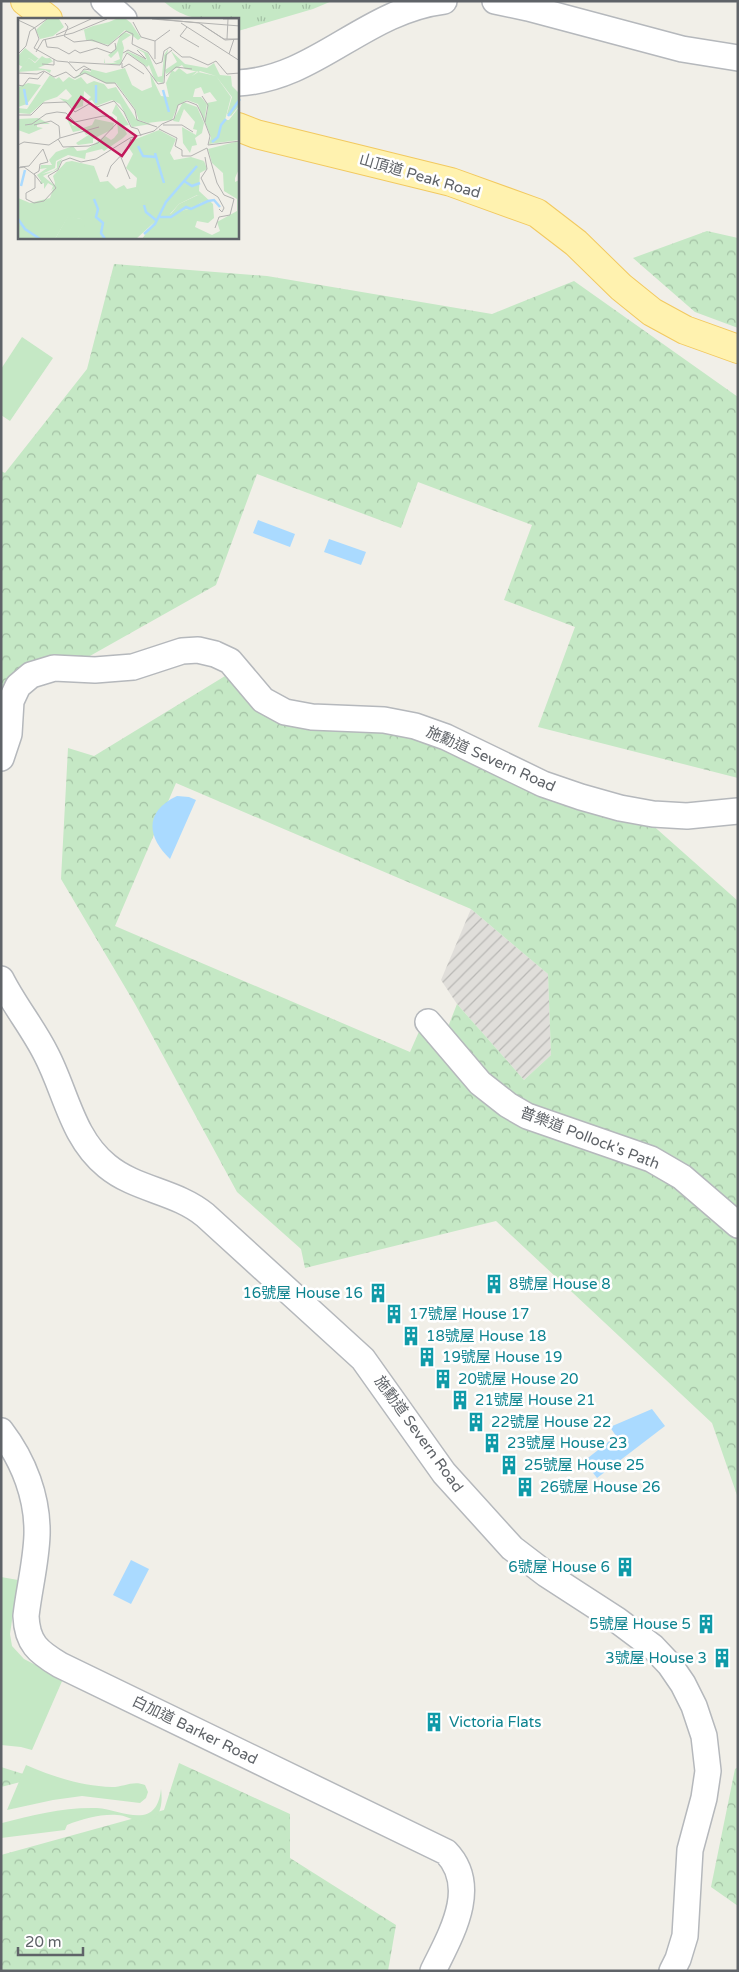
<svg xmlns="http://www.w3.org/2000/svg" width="739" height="1972" viewBox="0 0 739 1972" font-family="'Varela Round','Noto Sans TC',sans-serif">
	<defs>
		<pattern id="industrial-furrows" width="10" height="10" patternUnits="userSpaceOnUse" patternTransform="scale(1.25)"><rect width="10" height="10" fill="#e0deda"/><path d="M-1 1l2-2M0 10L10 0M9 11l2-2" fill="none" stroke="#b9b8b5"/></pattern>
		<pattern id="grass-tufts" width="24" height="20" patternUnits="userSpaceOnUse" patternTransform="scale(1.25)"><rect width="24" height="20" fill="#c5e8c5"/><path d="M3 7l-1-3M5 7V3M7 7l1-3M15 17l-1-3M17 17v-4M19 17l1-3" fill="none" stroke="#a3c0a4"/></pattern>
		<pattern id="forest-crowns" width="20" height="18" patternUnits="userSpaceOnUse" patternTransform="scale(1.25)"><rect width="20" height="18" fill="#c5e8c5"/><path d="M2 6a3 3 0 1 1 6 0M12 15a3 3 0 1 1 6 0" fill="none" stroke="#a3c0a4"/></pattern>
	</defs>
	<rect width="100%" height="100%" fill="#f1efe8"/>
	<path fill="url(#industrial-furrows)" d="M471,909L548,974L551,1055L524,1080L457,1004L441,980Z"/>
	<path fill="url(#grass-tufts)" d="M163,1H332L313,9L238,31V19C205,19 189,23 163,1Z"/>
	<path fill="url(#forest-crowns)" d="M707,231L738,238V328L695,312L633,258Z
		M114,264L267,276L492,314L574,281L738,397V778L538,727L575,627L504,600L532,525L418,482L401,528L257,474L216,585L1,706V471L5,473L87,369Z
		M230,673L261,708L285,721L298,724L374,727L397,730L439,743L551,797L583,808L616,817L649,822L738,901V1214L687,1171L655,1152L530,1109C496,1089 471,1062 446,1032L457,1004L524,1080L551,1055L548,974L471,909L176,783L115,926L410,1052L421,1027C447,1057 471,1092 506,1113C549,1140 602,1147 648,1167C682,1182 710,1211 738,1235V1498L712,1423L496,1221L305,1268L301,1249L237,1192L135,1004L61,879L68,748L94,756Z
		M179,1763L290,1814V1858L396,1925L388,1971H1V1855L164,1810Z
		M1,1767L36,1778L1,1787Z
		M738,1767V1906L711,1887L735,1769Z"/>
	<path fill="#c5e8c5" d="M22,337L53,358L10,421L1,415V369Z
		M1,1577L18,1580L10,1634L12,1646L24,1659L63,1679L32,1750L21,1747L1,1745Z
		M26,1765C53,1777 82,1786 112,1787C124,1787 133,1780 145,1785L148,1792L146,1798L140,1803L82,1796L53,1800L7,1810Z
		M161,1789C163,1804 161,1824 140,1821C132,1820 125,1815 117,1815C100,1814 83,1819 67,1825L65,1830L1,1838L2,1823C33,1815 64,1807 97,1808C112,1809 128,1817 143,1815C156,1813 160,1800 161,1789Z"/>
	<path fill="#aadaff" d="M258,520L295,534L290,547L253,533Z
		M329,539L366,552L361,565L324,552Z
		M177,796L189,797L196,800L170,859C146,836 145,811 177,796Z
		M652,1409L665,1426L597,1478L584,1461L616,1436L610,1427Z
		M131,1560L149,1569L131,1604L113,1595Z"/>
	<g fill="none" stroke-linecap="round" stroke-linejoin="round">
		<defs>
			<path id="minor" d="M104,1L124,19
				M495,1L528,8L682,49L738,58
				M238,83C316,79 364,11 444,1
				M1,758L9,734L11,701L18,686L31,675L54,668L95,670L133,667L182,651L198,650L215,654L230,661L263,700L285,712L312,717L384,720L415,726L446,737L543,784L581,797L620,808L653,814L687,816L738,811
				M1,979C14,1005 33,1028 46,1054C66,1092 72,1138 107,1166C136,1190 176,1191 205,1215L363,1359L444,1473L512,1548L546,1574L617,1620L653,1647L670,1665L683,1684L694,1706L704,1736L708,1771L704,1798L690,1850L685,1936L678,1959L672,1971
				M428,1022L480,1083L508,1105L527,1116L651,1159L682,1177L738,1225
				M1,1431C24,1461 38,1498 37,1535C36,1563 29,1589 26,1616C27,1643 38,1652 60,1665L446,1852C480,1887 450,1936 433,1971"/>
			<path id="major" d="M25,1L48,19
				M238,127L256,134L451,182L537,213L576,243L621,287L652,312L685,330L738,349"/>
		</defs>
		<use href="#minor" stroke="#b5b8bc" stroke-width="28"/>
		<use href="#major" stroke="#f2c960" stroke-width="30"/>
		<use href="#minor" stroke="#fff" stroke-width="25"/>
		<use href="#major" stroke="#fff2af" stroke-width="28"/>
	</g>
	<defs>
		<symbol id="building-bare" viewBox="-9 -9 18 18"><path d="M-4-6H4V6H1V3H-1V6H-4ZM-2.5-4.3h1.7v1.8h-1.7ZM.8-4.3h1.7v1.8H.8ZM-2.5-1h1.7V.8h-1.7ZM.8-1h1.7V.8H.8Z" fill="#0f9aa8" stroke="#fff" stroke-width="2.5" paint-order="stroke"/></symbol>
	</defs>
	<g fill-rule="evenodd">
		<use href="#building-bare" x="480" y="1270" width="28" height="28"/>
		<use href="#building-bare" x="364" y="1279" width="28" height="28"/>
		<use href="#building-bare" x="380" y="1300" width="28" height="28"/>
		<use href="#building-bare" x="397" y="1322" width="28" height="28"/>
		<use href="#building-bare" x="413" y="1343" width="28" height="28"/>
		<use href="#building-bare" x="429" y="1365" width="28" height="28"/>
		<use href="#building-bare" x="446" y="1386" width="28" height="28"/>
		<use href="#building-bare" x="462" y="1408" width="28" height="28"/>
		<use href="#building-bare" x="478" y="1429" width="28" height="28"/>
		<use href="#building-bare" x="495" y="1451" width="28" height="28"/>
		<use href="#building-bare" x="511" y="1473" width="28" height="28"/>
		<use href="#building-bare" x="611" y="1553" width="28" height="28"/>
		<use href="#building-bare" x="692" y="1610" width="28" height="28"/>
		<use href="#building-bare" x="708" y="1644" width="28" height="28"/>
		<use href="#building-bare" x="420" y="1708" width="28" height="28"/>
	</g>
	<g text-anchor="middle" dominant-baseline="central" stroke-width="5" stroke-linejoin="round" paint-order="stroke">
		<g font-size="15" fill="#5f6368" stroke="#fff">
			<text transform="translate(420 176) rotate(16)">山頂道 Peak Road</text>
			<text transform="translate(491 759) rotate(24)">施勳道 Severn Road</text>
			<text transform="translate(590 1138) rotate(21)">普樂道 Pollock's Path</text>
			<text transform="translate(419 1434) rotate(54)">施勳道 Severn Road</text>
			<text transform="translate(195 1730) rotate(26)">白加道 Barker Road</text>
		</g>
		<g font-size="15" fill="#0d838f" stroke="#fff" text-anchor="start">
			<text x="509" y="1284">8號屋 House 8</text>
			<text x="363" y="1293" text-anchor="end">16號屋 House 16</text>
			<text x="409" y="1314">17號屋 House 17</text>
			<text x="426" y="1336">18號屋 House 18</text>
			<text x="442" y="1357">19號屋 House 19</text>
			<text x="458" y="1379">20號屋 House 20</text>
			<text x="475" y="1400">21號屋 House 21</text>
			<text x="491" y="1422">22號屋 House 22</text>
			<text x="507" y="1443">23號屋 House 23</text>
			<text x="524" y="1465">25號屋 House 25</text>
			<text x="540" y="1487">26號屋 House 26</text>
			<text x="610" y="1567" text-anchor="end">6號屋 House 6</text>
			<text x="691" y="1624" text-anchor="end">5號屋 House 5</text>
			<text x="707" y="1658" text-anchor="end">3號屋 House 3</text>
			<text x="449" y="1722">Victoria Flats</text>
		</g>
	</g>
	<g transform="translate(18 18)">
		<rect width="221" height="221" fill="#f1efe8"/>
		<path d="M141,112L158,121L152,135L156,142L173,139L186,143L142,199L118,221H59L64,211L63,201L50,199L37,221H0V180L12,185L32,180L37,165L35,158L48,144L54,143L76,148L82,164L90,163L98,171L106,167L109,171L118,169L119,160L108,150L115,136L111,130L113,123ZM180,177L185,179L184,184L178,188L152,197L161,186Z" fill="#c5e8c5"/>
		<path d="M107,14L113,17L104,23L106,30L103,47L86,45V40L87,45H99L95,44L102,41L100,33L93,40L90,37L97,32L102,17ZM118,30L130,35L140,59L144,58L146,37L150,31L145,65L137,63L131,47L129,49L109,34L105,38L109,33L129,42L126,35ZM153,33L167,46L189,50L196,45L202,57L213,58L214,68L221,75V88L213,98L209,96L214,79L198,58L167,51L164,47L148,56L147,52L159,44ZM24,38L34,44L20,50L33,52L32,55L27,52L0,54L11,40L17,45ZM107,50L114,67L124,73L134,69L132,55L143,78L151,79L148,65L154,52L157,54L161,50L169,56L180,53L174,58L182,53L198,58L213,79L207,102H211L221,89V122L191,126L193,119L187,104L190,91L189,85L199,83L192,74L186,76L183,69L177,71L175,79H183L189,86L186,104L180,86L169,82L160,87L154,102L129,105L121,103L117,91L98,65L89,66L67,55L57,61H56L66,52L73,54L72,51L88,55ZM32,57L38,61L41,59L45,64L51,59L57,62L63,59L69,66L76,63L86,66L90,71L98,69L118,101L133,106L114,109L102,86L94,82L78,88L74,82L68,84L73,79L66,73L65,88L57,91L41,80L50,82L54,78L48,71L39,79L27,83L12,96L0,95V90L9,91ZM10,65L23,67L9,86L0,89V69ZM165,84L179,89L186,105L184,115L177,120L179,127L174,128L172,135L165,125L164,109L178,117L179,112L175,111L177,104L166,91L161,104L155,103ZM98,86L111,107L105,108L109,116L105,120L86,133L84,131L68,135L67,141L50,137L38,143L37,150L24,156L35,153L39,150V144L44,141L40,151L25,158L37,168L33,173L35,168L30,165L26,171V165L22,166L23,163L19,157L29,150L22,151L23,147H34L31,142L38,134L55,128L59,133L68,132L87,118L93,122L96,120L100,115L99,99L94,95ZM20,100L32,106H19V109L25,110L11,116L0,112V101ZM52,100L54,107L65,110L74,107L77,101L96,105L95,111L75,121V125L60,127L58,125L72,116L68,117L65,112L55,114L49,101ZM221,123V151L217,160V164L221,162V221H124L159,172L186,143L189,151L182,155L181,173L195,186L196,200L190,205L179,203L177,209L194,217L202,213L199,204L219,193V181L206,173L205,155L194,145L190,131ZM179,177L184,179V184L178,189L152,196L161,186ZM50,198L63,201L67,208L59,221H37Z" fill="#c5e8c5" fill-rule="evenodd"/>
		<path d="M29,1H41L46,9L35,18L22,21L18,12ZM98,1H108L113,5L123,20L120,22L107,12L91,27L68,22L66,12L60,14L75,8L91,4ZM7,30L21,41L32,40L35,44L20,41L17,44L11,40L5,49L1,47L0,38Z" fill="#c5e8c5"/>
		<path fill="none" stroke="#aadaff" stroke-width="2.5" d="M78,67V85M6,71L9,87M145,72L151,94M210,98L222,81M194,124L200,119L203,107L208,101M120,128L125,138L138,139M137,135L146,165M166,163L174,168L182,165M3,168L7,152M76,181L80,191L78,199L85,205L83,215L87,221M126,187L128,194L139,203M142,199H153L168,189L173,191L190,183L196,182L202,189M0,201L7,211L22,221M126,216L137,206L148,184L179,148"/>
		<path fill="none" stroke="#b3b3b1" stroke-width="1" d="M134,1L222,8M140,1L181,5L206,21H222M205,1H222M0,2L17,10L21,21L16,30M115,4L123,19L137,23M47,5L50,9L46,18L56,24L74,22L90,28L108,13L115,16L114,26M163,5L222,43M183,6L207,22L222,21M169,9L162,18L181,29M38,17L73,1M27,21L29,29L40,30L51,36L57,32L62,35L79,30L93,35L98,31L97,25M209,21L210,1M137,23V41M137,23L152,12M114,26L130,34L138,46L144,44L146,33L152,29L164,39H172L190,47L198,43L209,56L222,55M16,30L39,43L50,44L58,53L66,48L73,52L66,51L62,56M18,34L25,22L55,15L89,1M105,35L110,32L128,41L119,32M0,36L8,28L12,13L29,1M211,36L216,21M51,44L102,47L109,35L126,47L140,66L146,65M104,45V50L111,46L126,56M24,46L36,47V41M0,55L19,56L26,53L36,59L48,54L56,60M148,58L158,49L174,51M56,60L67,55L88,65H97L117,92L119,102L139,109M146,65L148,37L154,32M0,67L5,68L11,60L20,61L26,54M184,78L190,87L187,104M0,97H13L25,85L48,84L57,94L71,86L79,89L96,83L106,94L113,109L120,111L123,118M7,107L14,106L28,96L39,94L48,95L57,104L85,98L94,99L99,105L80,125L71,128L45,129L40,121M16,107L33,103L41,108L42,120M145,107H164L175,114M141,111L159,120L157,128L164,132V138H173L189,130M0,127L6,124L31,127L42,120L81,109M189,130L199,165L206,177L216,181L212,197L201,199L197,210M102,137L112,161M187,139L189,151L183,160L189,172L200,179L206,190L204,194L201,191M2,149L11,148L25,131M0,150L6,149L17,157V170L8,175V181L16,185L26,183L38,170L30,158L40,152L44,143L52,140L63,144L78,141L112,120L136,113L144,106L156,101L160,87L169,83L179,87L184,97L192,118L190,127L222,123M89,159L93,148L109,131L113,121M24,166L16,156L21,153L22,146L30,144L25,131"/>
		<path fill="#c2185b" fill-opacity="0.15" stroke="#c2185b" stroke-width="2.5" d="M63,79L118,118L104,138L49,100Z"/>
		<rect width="221" height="221" fill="none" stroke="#5f6368" stroke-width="2.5"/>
	</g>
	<rect width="739" height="1972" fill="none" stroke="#5f6368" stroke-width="5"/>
	<path d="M18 1947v8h65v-8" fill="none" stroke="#5f6368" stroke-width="2.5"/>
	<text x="25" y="1947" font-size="15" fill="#5f6368" stroke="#ffffff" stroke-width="4" paint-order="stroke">20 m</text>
</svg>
